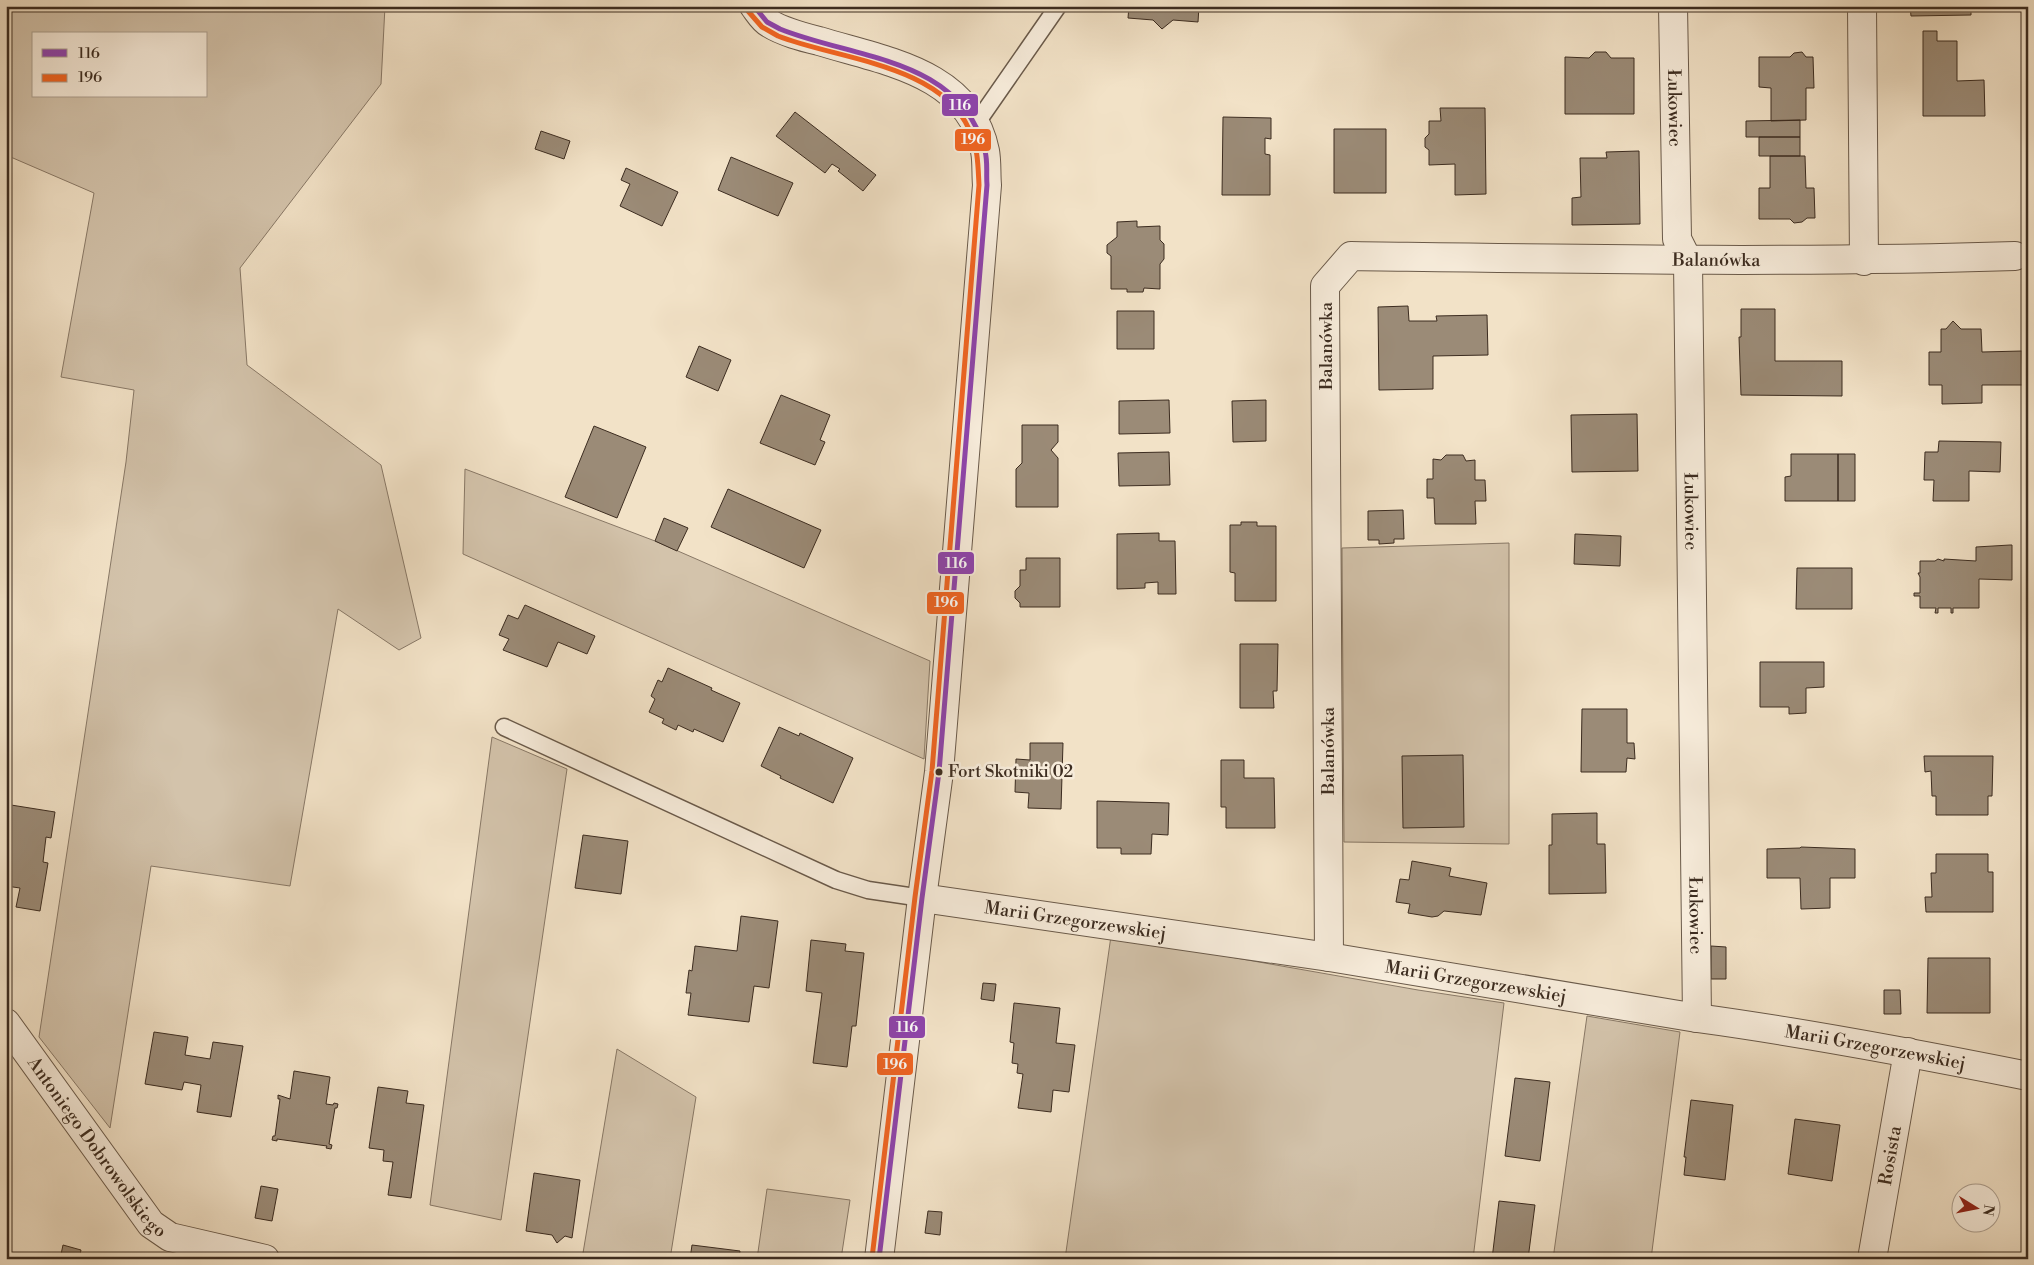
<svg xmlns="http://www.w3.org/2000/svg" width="2034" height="1265" viewBox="0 0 2034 1265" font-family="'Libre Bodoni',serif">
	<rect width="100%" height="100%" fill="#f2e2c7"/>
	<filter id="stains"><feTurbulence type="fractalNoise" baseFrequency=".004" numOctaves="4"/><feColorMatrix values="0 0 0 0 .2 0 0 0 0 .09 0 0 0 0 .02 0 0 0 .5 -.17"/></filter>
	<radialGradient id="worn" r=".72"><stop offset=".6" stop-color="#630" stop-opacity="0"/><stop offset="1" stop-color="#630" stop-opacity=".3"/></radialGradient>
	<path fill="#d3c3ab" stroke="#887866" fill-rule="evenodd" d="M6,6H304L314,12L319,6H385L381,84L240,268L247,365L381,465L421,638L399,650L338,609L290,886L151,866L110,1128L39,1037L126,462L134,390L61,377L94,193L6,155ZM34,34H206V96H34Z
		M465,469L655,541L930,661L924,759L463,554Z
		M1509,543V844L1344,842L1342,548Z
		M492,737L567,769L501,1220L430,1205Z
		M1111,936L1418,990L1504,1003L1473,1259H1065Z
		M1587,1016L1680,1032L1651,1259H1553Z
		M617,1049L696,1097L670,1259H582Z
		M767,1189L850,1200L841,1259H757Z"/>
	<path fill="#9b8b77" stroke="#3c2c20" d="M1129,6H1199L1198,22L1173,20L1162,29L1153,20L1128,18Z
		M1564,6H1632V11H1564Z
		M1745,6H1808V10L1745,8Z
		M1910,6H1971V15L1911,16Z
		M1923,31H1937V41H1957V81L1984,80L1985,116H1923Z
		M1595,52H1606L1611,58H1634V114H1565V57L1589,58Z
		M1802,52L1806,57H1813L1814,88H1806V120L1771,121V88L1759,87V57H1790L1794,53Z
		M1440,108H1485L1486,194L1455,195V164L1429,165V150L1425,147V138L1429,134V121H1441Z
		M795,112L876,175L863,191L838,171L840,169L832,164L825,173L776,136Z
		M1223,117L1271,118V139L1265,138V154L1270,155V195H1222Z
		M1800,120V137H1746V121Z
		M1334,129H1386V193H1334Z
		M541,131L570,141L564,159L535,149Z
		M1759,137H1800V156H1759Z
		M1639,151L1640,224L1572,225V198L1581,197L1580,158H1607L1606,152Z
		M1770,156H1805L1806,188H1814L1815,218H1807L1802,222L1794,223L1790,219H1759V188H1770Z
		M731,157L793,183L778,216L718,190Z
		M626,168L678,192L662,226L620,206L630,184L621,180Z
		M1137,221V227L1160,226V240L1164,244V259L1160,264V289L1144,288L1143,292H1127V289H1111V256L1107,253V245L1117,237V222Z
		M1408,306L1409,321H1437L1436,316L1487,315L1488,355L1433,356V389L1379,390L1378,307Z
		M1741,309H1775V361H1842V396L1741,395L1739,337H1741Z
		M1117,311H1154V349H1117Z
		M1953,321L1961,329H1981L1982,352L2022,351L2023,385H1982V403L1942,404V385H1929V352H1941V329H1946Z
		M699,346L731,360L718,391L686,377Z
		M781,395L830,415L820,440L825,442L815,465L760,443Z
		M1169,400L1170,433L1119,434V401Z
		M1266,400V441L1233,442L1232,401Z
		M1637,414L1638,471L1572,472L1571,415Z
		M1022,425H1058V442L1051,450L1058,458V507H1016V469L1022,463Z
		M594,426L646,447L617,518L565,497Z
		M1939,441L2001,442L2000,472L1969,471V501H1933L1934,480H1924L1925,452H1938Z
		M1169,452L1170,485L1119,486L1118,453Z
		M1791,454H1838V501H1785V477L1791,476Z
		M1838,454H1855V501H1838Z
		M1446,455H1463L1466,461L1475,460V480H1485L1486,501H1475L1476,524H1435L1434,498H1427V479H1433V459L1441,460Z
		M728,489L821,530L804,568L711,527Z
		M1403,510L1404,539H1394V543L1379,544V540H1368V511Z
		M664,518L688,528L677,551L655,541Z
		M1241,522H1257V526H1276V601H1235V573L1230,572V525H1241Z
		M1159,533V541H1175L1176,594H1158V582L1145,583V588L1117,589V534Z
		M1575,534L1621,536L1620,566L1574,564Z
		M2010,545H2012V580L1979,579V608H1953V613H1951V608H1938V613H1935L1936,608H1920V596H1914V593H1920V577L1918,573H1920V561H1935L1938,559L1944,561V559L1976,561V547Z
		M1026,558H1060V607H1020V603L1015,598V591L1020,586V570H1026Z
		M1797,568H1852V609H1796Z
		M525,605L595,636L587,654L558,642L547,667L503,650L509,639L499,635L508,615L518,619Z
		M1240,644H1278L1277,691H1273L1274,708H1240Z
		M1760,662H1824V687L1806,688V713L1789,714V707H1760Z
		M668,668L712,688L711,690L740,703L723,742L694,729L693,732L678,725L676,730L662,723L664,719L649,712L655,699L651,696L658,680L662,682Z
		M1582,709H1627V743H1634L1635,759L1627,758L1626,772H1581Z
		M779,727L799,736L800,733L853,758L833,803L780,778L781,776L761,766Z
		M1030,743H1063L1061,809L1028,808L1029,793L1015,792L1016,759L1030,760Z
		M1463,755L1464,827L1403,828L1402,756Z
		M1924,756H1993L1992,796H1988V815H1936V796H1932L1931,771L1925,772Z
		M1221,760H1244V778H1274L1275,828H1226V807H1221Z
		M1097,801L1169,803L1168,835L1152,834L1151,854H1121V848H1097Z
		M11,805L55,812L51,838L46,837L43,862L48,863L40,911L16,907L20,888L6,886V856L9,848H6V833Z
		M1597,813V844H1605L1606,893L1549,894V845H1552V814Z
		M583,835L628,841L621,894L575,888Z
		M1801,847L1855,849V878H1830V908L1801,909L1800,878H1767V849L1800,848Z
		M1936,854H1988V872H1993V912H1926L1925,897H1932L1931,873H1936Z
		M1412,861L1451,868L1449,876L1487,883L1481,915L1444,911L1438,916L1432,917L1408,913L1410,904L1396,902L1400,879L1409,880Z
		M741,916L778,921L769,988L754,986L749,1022L688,1015L691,993H686L689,970L692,971L695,946L737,951Z
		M811,940L846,944L845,951L864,953L856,1026H852L847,1067L813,1063L822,993L806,991Z
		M1711,946L1726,947V979H1711Z
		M1928,958H1990V1013H1927Z
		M983,983L996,984L994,1001L981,999Z
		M1884,990H1900L1901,1014H1884Z
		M1014,1003L1060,1008L1056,1043L1075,1045L1069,1092L1053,1090L1051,1112L1018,1108L1023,1074L1017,1073L1018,1064L1012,1063L1014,1043L1010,1042Z
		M154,1032L188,1037L185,1055L210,1059L213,1042L243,1046L231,1117L197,1112L201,1085L184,1082L182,1090L145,1084Z
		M294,1071L330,1077L326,1104L333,1105L334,1103L338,1104L337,1108H335L329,1144L332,1145L331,1149L326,1148L327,1146L277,1139V1141L272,1140L273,1136H275L280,1099H278V1095L290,1099Z
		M1515,1078L1550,1082L1540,1161L1505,1156Z
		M378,1087L408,1091L406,1103L424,1105L411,1198L388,1195L393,1162L383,1161L384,1150L369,1148Z
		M1691,1100L1733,1105L1725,1180L1684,1175L1686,1157H1684Z
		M1795,1119L1840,1125L1832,1181L1788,1174Z
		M534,1173L580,1180L572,1238L565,1236L557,1243L552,1235L526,1231Z
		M261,1186L278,1189L272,1221L255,1218Z
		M1499,1201L1535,1205L1528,1259H1492Z
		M928,1211L942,1212L940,1235L925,1233Z
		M63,1245L81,1250L79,1259H60Z
		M692,1245L740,1251L739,1259H690Z"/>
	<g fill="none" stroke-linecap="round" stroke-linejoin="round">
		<defs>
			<path id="lane" d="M976,124L1058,6
				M504,727L836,880L868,890L922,898"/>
			<g id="street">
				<path d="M754,6C758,11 763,20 769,23C783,32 803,37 819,41C884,61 969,72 985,151C987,161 986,174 987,185L939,772L922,898L879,1259"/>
				<path id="s1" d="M1673,6L1677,239L1688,261L1697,1018"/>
				<path d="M1862,6L1864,261"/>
				<path id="s2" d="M922,898L1329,957L1697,1018C1808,1033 1918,1054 2028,1076"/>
				<path id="s3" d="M1329,957L1325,286L1351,256C1573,259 1794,263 2015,256"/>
				<path id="s4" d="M6,1023L151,1224L170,1237L265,1259"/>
				<path id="s5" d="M1872,1259L1908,1052"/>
			</g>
		</defs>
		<use href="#lane" stroke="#6a5a4a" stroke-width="19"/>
		<use href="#street" stroke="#6a5a4a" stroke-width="30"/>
		<use href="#lane" stroke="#f7ecdb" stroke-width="16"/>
		<use href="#street" stroke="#f7ecdb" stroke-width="28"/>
		<defs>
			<path id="bus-1" d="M754,6L767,22L780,29C854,59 961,57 985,151C988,162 986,174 987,185L939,772L922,898L879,1259"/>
			<path id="bus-2" d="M748,11L762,27L778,36C836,59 940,64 969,129C978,147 978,165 979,185L932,771L915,897L872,1258"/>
		</defs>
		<use href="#bus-1" stroke="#f7ecdb" stroke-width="9"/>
		<use href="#bus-2" stroke="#f7ecdb" stroke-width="9"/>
		<use href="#bus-1" stroke="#8e44ad" stroke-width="5"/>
		<use href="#bus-2" stroke="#f26522" stroke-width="5"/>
	</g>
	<circle fill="#3c2c20" stroke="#f7ecdb" stroke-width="2" cx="939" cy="772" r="4.5"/>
	<g text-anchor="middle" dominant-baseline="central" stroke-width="5" stroke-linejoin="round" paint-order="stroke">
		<g font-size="17" fill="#3c2c20" stroke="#f7ecdb" text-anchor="start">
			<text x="948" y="772">Fort Skotniki 02</text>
		</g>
		<g font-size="18" fill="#3c2c20" stroke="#f7ecdb">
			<text stroke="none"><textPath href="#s1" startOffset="102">Łukowiec</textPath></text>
			<text stroke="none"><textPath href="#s3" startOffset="1076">Balanówka</textPath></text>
			<text transform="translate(1326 346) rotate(-90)">Balanówka</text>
			<text stroke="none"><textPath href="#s1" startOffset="508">Łukowiec</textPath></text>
			<text transform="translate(1328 751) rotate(-90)">Balanówka</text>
			<text stroke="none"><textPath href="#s1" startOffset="912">Łukowiec</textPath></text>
			<text stroke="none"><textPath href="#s2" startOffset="155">Marii Grzegorzewskiej</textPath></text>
			<text stroke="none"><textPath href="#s2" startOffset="560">Marii Grzegorzewskiej</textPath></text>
			<text stroke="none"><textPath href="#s2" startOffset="965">Marii Grzegorzewskiej</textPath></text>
			<text stroke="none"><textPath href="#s4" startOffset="154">Antoniego Dobrowolskiego</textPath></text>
			<text stroke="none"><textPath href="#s5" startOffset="105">Rosista</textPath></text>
		</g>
	</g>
	<g stroke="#f7ecdb" stroke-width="2">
		<rect x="941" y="93" width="38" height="24" rx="5" fill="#8e44ad"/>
		<rect x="954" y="128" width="38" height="24" rx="5" fill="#f26522"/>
		<rect x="937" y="551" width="38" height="24" rx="5" fill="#8e44ad"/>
		<rect x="926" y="591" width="39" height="24" rx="5" fill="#f26522"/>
		<rect x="888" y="1015" width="38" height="24" rx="5" fill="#8e44ad"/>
		<rect x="876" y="1052" width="38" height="24" rx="5" fill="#f26522"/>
	</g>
	<g font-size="14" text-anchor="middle" font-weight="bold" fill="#fff">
		<text x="960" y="110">116</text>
		<text x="973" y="144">196</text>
		<text x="956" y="568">116</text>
		<text x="946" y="607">196</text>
		<text x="907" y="1032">116</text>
		<text x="895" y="1069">196</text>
	</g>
	<rect width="2034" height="1265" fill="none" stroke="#f2e2c7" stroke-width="25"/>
	<rect x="8" y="8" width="2019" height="1250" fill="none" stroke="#3c2c20" stroke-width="2.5"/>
	<rect x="12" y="12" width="2009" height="1240" fill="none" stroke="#3c2c20"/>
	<rect x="32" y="32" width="175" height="65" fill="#f7ecdb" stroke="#ac9f90"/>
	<rect x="42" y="49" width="25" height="8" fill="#8e44ad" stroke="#ac9f90"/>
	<text x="78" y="58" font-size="15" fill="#3c2c20">116</text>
	<rect x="42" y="74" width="25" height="8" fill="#f26522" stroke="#ac9f90"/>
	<text x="78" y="82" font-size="15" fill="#3c2c20">196</text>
	<g transform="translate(1976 1208) rotate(100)"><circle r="24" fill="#f7ecdb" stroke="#ac9f90"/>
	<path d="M0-4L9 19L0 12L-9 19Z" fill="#8f2418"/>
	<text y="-8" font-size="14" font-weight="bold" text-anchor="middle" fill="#3c2c20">N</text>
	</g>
	<rect width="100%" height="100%" filter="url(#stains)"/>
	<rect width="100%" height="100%" fill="url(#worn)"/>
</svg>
